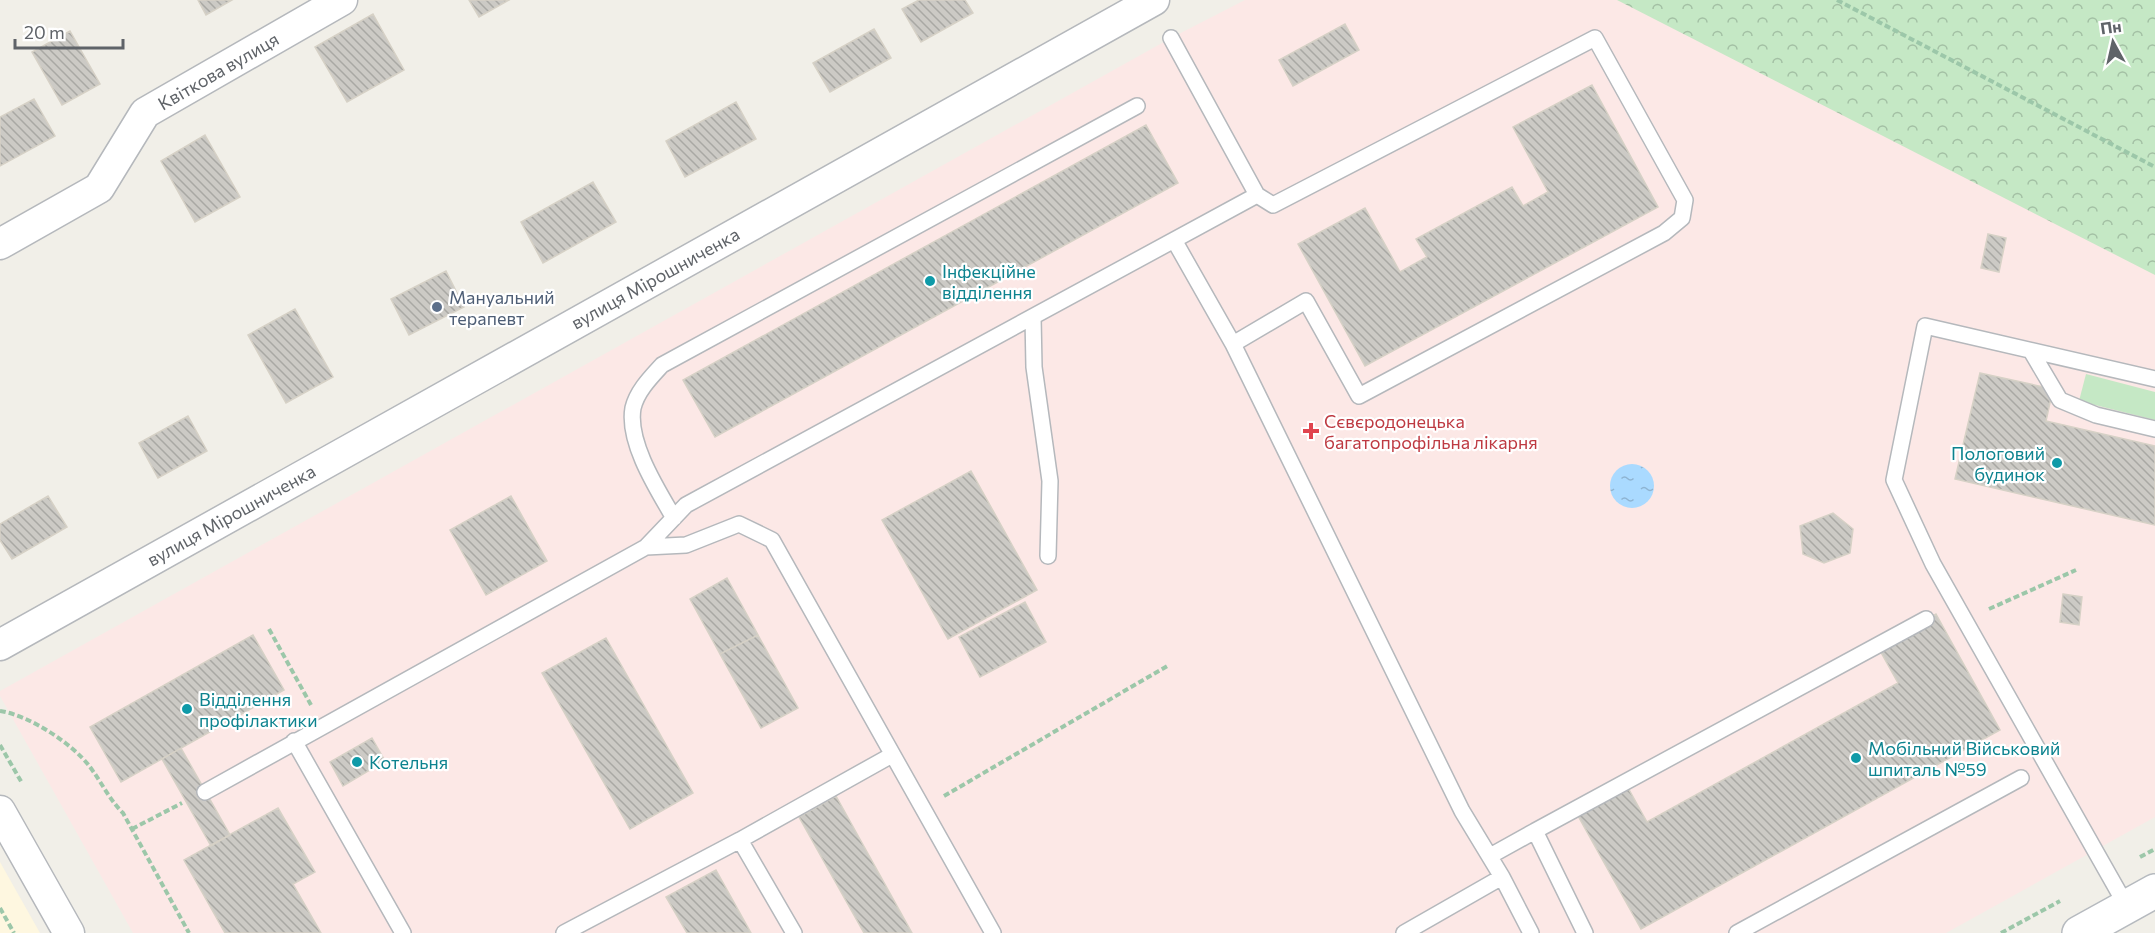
<svg xmlns="http://www.w3.org/2000/svg" width="2155" height="933" viewBox="0 0 2155 933" font-family="Commissioner,sans-serif">
	<defs>
		<pattern id="forest-crowns" width="20" height="18" patternUnits="userSpaceOnUse" patternTransform="scale(1.5)"><rect width="20" height="18" fill="#c5e8c5"/><path d="M2 6a3 3 0 1 1 6 0M12 15a3 3 0 1 1 6 0" fill="none" stroke="#a3c0a4"/></pattern>
		<pattern id="water-ripples" width="26" height="14" patternUnits="userSpaceOnUse" patternTransform="scale(1.5)"><rect width="26" height="14" fill="#aadaff"/><path d="M2 4q2-2 4 0t4 0M15 11q2-2 4 0t4 0" fill="none" stroke="#8eb4d2"/></pattern>
		<pattern id="building-back-hatch" width="6" height="6" patternUnits="userSpaceOnUse" patternTransform="scale(1.5)"><rect width="6" height="6" fill="#cccac5"/><path d="M-1 5l2 2M0 0l6 6M5-1l2 2" fill="none" stroke="#a9a8a4"/></pattern>
	</defs>
	<rect width="100%" height="100%" fill="#f1efe8"/>
	<path fill="#fef7e0" d="M0,862L40,933H0Z"/>
	<path fill="#fce8e6" d="M1245,0H1660L2155,247V817L1946,933H133L0,696V691L1171,38Z"/>
	<path fill="#c5e8c5" d="M2086,374L2155,392V420L2079,401Z"/>
	<path fill="url(#forest-crowns)" d="M1617,0H2155V275Z"/>
	<path fill="url(#water-ripples)" d="M1610 486a22 22 0 1 1 44 0a22 22 0 1 1-44 0Z"/>
	<path fill="url(#building-back-hatch)" stroke="#d6d1c6" stroke-width="1.5" d="M198,0H232L206,15Z
		M469,0H509L479,17Z
		M919,0H965L973,13L921,42L902,9Z
		M373,14L404,70L347,102L315,47Z
		M1345,24L1359,50L1293,86L1279,60Z
		M874,29L891,58L830,92L813,63Z
		M70,31L100,84L62,105L32,52Z
		M1592,85L1658,207L1365,366L1298,244L1365,208L1400,272L1427,257L1416,239L1512,187L1523,206L1548,192L1513,127Z
		M34,99L55,136L0,166V117Z
		M736,102L756,139L685,177L666,141Z
		M1146,125L1178,183L715,437L683,380Z
		M205,135L240,197L195,222L161,161Z
		M593,182L616,222L543,263L521,222Z
		M1988,234L2006,238L1999,272L1981,268Z
		M446,271L464,307L409,335L391,299Z
		M295,309L333,377L286,403L248,335Z
		M1980,373L2053,389L2046,421L2155,446V525L1955,479Z
		M188,416L207,451L158,478L139,443Z
		M971,471L1037,590L948,639L882,520Z
		M48,496L67,527L12,559L0,540V524Z
		M511,496L547,561L486,595L450,530Z
		M1833,513L1853,529L1850,553L1824,563L1803,554L1800,526Z
		M727,578L758,635L720,654L690,599Z
		M2063,594L2082,597L2079,625L2060,622Z
		M1025,602L1046,642L980,677L959,637Z
		M1936,614L2000,730L1641,929L1577,814L1627,786L1647,822L1898,683L1878,647Z
		M253,635L284,690L121,782L90,727Z
		M758,635L798,708L761,728L720,654Z
		M606,638L693,793L630,829L542,673Z
		M372,738L385,761L343,786L330,762Z
		M181,748L230,835L211,846L162,759Z
		M836,796L912,933H864L799,817Z
		M278,808L315,872L293,884L321,933H225L184,860Z
		M716,870L751,933H687L666,897Z"/>
	<g fill="none" stroke-linecap="round" stroke-linejoin="round">
		<defs>
			<path id="lane" d="M1174,240L1233,344L1462,811L1502,877L1531,933
				M1033,317L1034,367L1050,481L1048,556
				M1233,344L1306,301L1359,396L1664,233L1682,218L1685,200L1595,38L1273,205L1257,195
				M2031,351L2060,400L2096,415L2155,429
				M674,518C657,489 627,442 633,408C637,391 651,377 662,365L1137,106
				M646,547L686,505L1257,195L1171,38
				M294,741L403,933
				M205,792L646,547L686,545L739,524L772,540L993,933
				M740,840L794,933
				M1490,856L1535,831
				M2127,907L1933,564L1894,480L1925,326L2155,379
				M564,933L740,840L892,755
				M1404,933L1502,877
				M1585,933L1535,831L1926,619
				M1737,933L2021,778"/>
			<path id="street" d="M0,244L99,188L145,113L342,0
				M0,645L1154,0
				M0,811L69,933"/>
			<path id="secondary" d="M2079,933L2155,891"/>
		</defs>
		<use href="#lane" stroke="#b5b8bc" stroke-width="18"/>
		<use href="#street" stroke="#b5b8bc" stroke-width="33"/>
		<use href="#secondary" stroke="#b6babf" stroke-width="36"/>
		<path stroke="#9cc7a9" stroke-width="4" stroke-dasharray="6 3" stroke-linecap="butt" d="M1837,0L2155,167
			M1989,609L2076,570
			M269,629L311,705
			M0,711C29,715 73,744 90,767C102,783 109,799 123,813L189,933
			M0,745L22,783
			M944,796L1169,665
			M132,829L182,803
			M2140,857L2155,849
			M0,908L14,933
			M2001,933L2060,901"/>
		<use href="#lane" stroke="#fff" stroke-width="15"/>
		<use href="#street" stroke="#fff" stroke-width="30"/>
		<use href="#secondary" stroke="#fff" stroke-width="33"/>
	</g>
	<g fill="#0f9aa8" stroke="#fff" stroke-width="2">
		<circle cx="930" cy="281" r="6"/>
		<circle cx="2057" cy="463" r="6"/>
		<circle cx="187" cy="709" r="6"/>
		<circle cx="1856" cy="758" r="6"/>
		<circle cx="357" cy="762" r="6"/>
	</g>
	<circle fill="#5c6f8a" stroke="#fff" stroke-width="2" cx="437" cy="307" r="6"/>
	<path fill="#e0444e" stroke="#fff" stroke-width="2" d="M1308 422h6v6h6v6h-6v6h-6v-6h-6v-6h6z"/>
	<g text-anchor="middle" dominant-baseline="central" stroke-width="4.5" stroke-linejoin="round" paint-order="stroke">
		<g font-size="18" fill="#5f6368" stroke="#fff">
			<text transform="translate(218 71) rotate(-30)">Квіткова вулиця</text>
			<text transform="translate(655 278) rotate(-29)">вулиця Мірошниченка</text>
			<text transform="translate(231 515) rotate(-29)">вулиця Мірошниченка</text>
		</g>
		<g font-size="18" fill="#0d838f" stroke="#fff" text-anchor="start">
			<text x="942" y="271">Інфекційне<tspan x="942" dy="21">відділення</tspan></text>
			<text x="2045" y="453" text-anchor="end">Пологовий<tspan x="2045" dy="21">будинок</tspan></text>
			<text x="199" y="699">Відділення<tspan x="199" dy="21">профілактики</tspan></text>
			<text x="1868" y="748">Мобільний Військовий<tspan x="1868" dy="21">шпиталь №59</tspan></text>
			<text x="369" y="762">Котельня</text>
		</g>
		<g font-size="18" fill="#4e5e75" stroke="#fff" text-anchor="start">
			<text x="449" y="297">Мануальний<tspan x="449" dy="21">терапевт</tspan></text>
		</g>
		<g font-size="18" fill="#be3a42" stroke="#fff" text-anchor="start">
			<text x="1324" y="421">Сєвєродонецька<tspan x="1324" dy="21">багатопрофільна лікарня</tspan></text>
		</g>
	</g>
	<g transform="translate(2113 42) rotate(352)" stroke="#ffffff" stroke-width="4.5" paint-order="stroke">
	<path d="M0-4.5L10 22L0 15L-10 22Z" fill="#5f6368"/>
	<text y="-9" font-size="16" font-weight="bold" text-anchor="middle" fill="#5f6368">Пн</text>
	</g>
	<path d="M15 39v9h108v-9" fill="none" stroke="#5f6368" stroke-width="3"/>
	<text x="24" y="39" font-size="18" fill="#5f6368" stroke="#ffffff" stroke-width="4.5" paint-order="stroke">20 m</text>
</svg>
